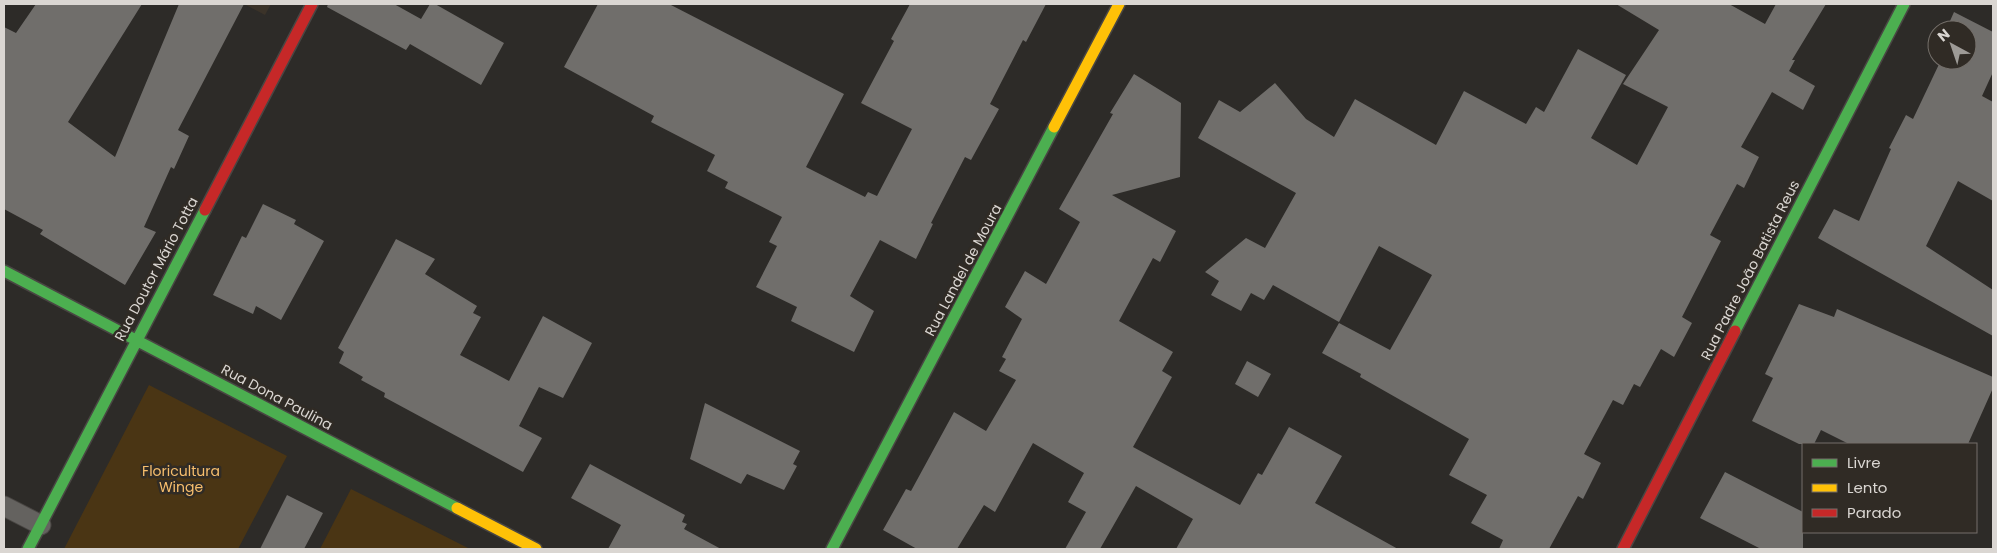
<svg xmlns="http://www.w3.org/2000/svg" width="1997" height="553" viewBox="0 0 1997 553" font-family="Poppins,sans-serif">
	<rect width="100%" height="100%" fill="#2d2b28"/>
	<path fill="#3b3329" d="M244,4H271L265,15Z"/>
	<path fill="#4a3514" d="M149,385L287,456L238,549H64Z
		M351,489L470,549H320Z"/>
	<path fill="#706e6b" d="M36,4H142L68,122L115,157L179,4H244L178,130L189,136L174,169L171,167L144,227L156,232L125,285L40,234L43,230L4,209V27L16,33Z
		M328,4H394L421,19L430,4H435L504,43L481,85L410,44L406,50L327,7Z
		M598,4H669L844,94L806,167L865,197L868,192L877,196L912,129L861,103L894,41L891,39L910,4H1046L1026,42L1023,40L990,104L999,109L971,160L965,157L931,223L933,224L916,259L880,240L850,296L874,311L854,352L791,321L797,307L756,287L777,246L769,242L782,217L725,188L728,182L707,171L715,155L651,122L654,116L564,67Z
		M1616,4H1729L1765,24L1776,4H1826L1792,60H1795L1789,71L1815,86L1803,110L1772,92L1741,147L1759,157L1744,188L1737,184L1710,235L1721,241L1682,317L1692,323L1674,357L1661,349L1640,387L1634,384L1623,405L1613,400L1584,454L1601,463L1583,499L1578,496L1549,549H1499L1503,540L1471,523L1487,495L1449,475L1469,439L1360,377L1361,374L1322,353L1339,323L1390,350L1432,275L1379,246L1339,322L1273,285L1264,300L1251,293L1241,311L1211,295L1219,281L1205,272L1246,238L1265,248L1296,193L1198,138L1219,100L1240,112L1275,83L1306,119L1334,137L1355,99L1436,145L1464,91L1526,124L1536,107L1544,112L1578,49L1626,75L1591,138L1637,165L1668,107L1623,84L1659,30Z
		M1954,12L1993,32V72L1982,96L1993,102V201L1958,181L1926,246L1993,290V336L1818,238L1834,209L1859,221L1891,149L1889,148L1906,115L1913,119L1941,60H1967V30H1946Z
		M1134,74L1181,103L1180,177L1112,195L1176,231L1160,262L1153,258L1119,321L1173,352L1162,371L1172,377L1133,447L1240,505L1258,473L1262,475L1289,427L1342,456L1315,503L1398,549H1176L1193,519L1136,486L1100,549H1065L1086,512L1068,502L1084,473L1033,443L995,512L984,505L957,549H917L883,530L906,489L911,491L954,412L986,431L1016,380L999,371L1006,359L1002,357L1022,319L1005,307L1025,271L1046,284L1080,222L1059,209L1113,114L1110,113Z
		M263,204L296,220L294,224L324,241L281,320L256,306L253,314L213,295L242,236L246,238Z
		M396,239L435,259L425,274L477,306L473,313L481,317L460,355L485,368L509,381L543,316L592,343L563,398L539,387L519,426L542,438L523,472L384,397L385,393L361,380L363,377L339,363L344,352L338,348Z
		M1799,304L1834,317L1837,309L1993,377V388L1968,444H1849L1821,430L1814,444H1799L1752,421L1773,378L1765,374Z
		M1247,361L1271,374L1258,397L1235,384Z
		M705,403L800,451L793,464L797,466L784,490L747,474L741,484L690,459Z
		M590,464L685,515L682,522L687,524L684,529L721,549H608L621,525L571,498Z
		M1725,472L1803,512V549H1761L1700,518Z
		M287,495L323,513L304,549H260Z"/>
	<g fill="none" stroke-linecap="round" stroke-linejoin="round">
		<defs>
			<path id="lane" d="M4,506L41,525"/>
			<path id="fast" d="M4,271L457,508
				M1735,331L1904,4
				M28,549L205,210
				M832,549L1054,127"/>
			<path id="slow" d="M1054,127L1119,4
				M457,508L536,549"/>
			<path id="jam" d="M205,210L312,4
				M1623,549L1735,331"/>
		</defs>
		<use href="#lane" stroke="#494643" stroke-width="21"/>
		<use href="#fast" stroke="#494643" stroke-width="14"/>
		<use href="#slow" stroke="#494643" stroke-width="14"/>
		<use href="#jam" stroke="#494643" stroke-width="14"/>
		<use href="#lane" stroke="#64625f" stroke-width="19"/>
		<use href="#fast" stroke="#4caf50" stroke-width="11"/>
		<use href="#slow" stroke="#ffc107" stroke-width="11"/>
		<use href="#jam" stroke="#c62828" stroke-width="11"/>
	</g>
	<g text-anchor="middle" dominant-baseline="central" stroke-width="5" stroke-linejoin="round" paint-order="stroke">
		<g font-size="14" fill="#dad6d2" stroke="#302b25">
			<text transform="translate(156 269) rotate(-62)">Rua Doutor Mário Totta</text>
			<text transform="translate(963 270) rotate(-62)">Rua Landel de Moura</text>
			<text transform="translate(1750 270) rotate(-63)">Rua Padre João Batista Reus</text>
			<text transform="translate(277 397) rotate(28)">Rua Dona Paulina</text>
		</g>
		<g font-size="14" fill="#f7be6d" stroke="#302b25">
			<text x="181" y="471">Floricultura<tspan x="181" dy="16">Winge</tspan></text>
		</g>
	</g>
	<rect width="1997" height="553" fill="none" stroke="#dad6d2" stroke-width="10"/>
	<rect x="1802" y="443" width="175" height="90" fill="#302b25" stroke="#746f6a"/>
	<rect x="1812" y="459" width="25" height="8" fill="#4caf50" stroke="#746f6a"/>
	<text x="1847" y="468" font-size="15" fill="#dad6d2">Livre</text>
	<rect x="1812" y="484" width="25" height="8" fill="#ffc107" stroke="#746f6a"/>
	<text x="1847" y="493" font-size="15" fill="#dad6d2">Lento</text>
	<rect x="1812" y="509" width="25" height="8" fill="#c62828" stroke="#746f6a"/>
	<text x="1847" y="518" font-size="15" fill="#dad6d2">Parado</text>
	<g transform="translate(1952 45) rotate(320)"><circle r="24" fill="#302b25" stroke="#746f6a"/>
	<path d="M0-4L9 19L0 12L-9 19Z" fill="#9d9a96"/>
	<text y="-8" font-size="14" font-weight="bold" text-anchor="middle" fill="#dad6d2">N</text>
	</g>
</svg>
